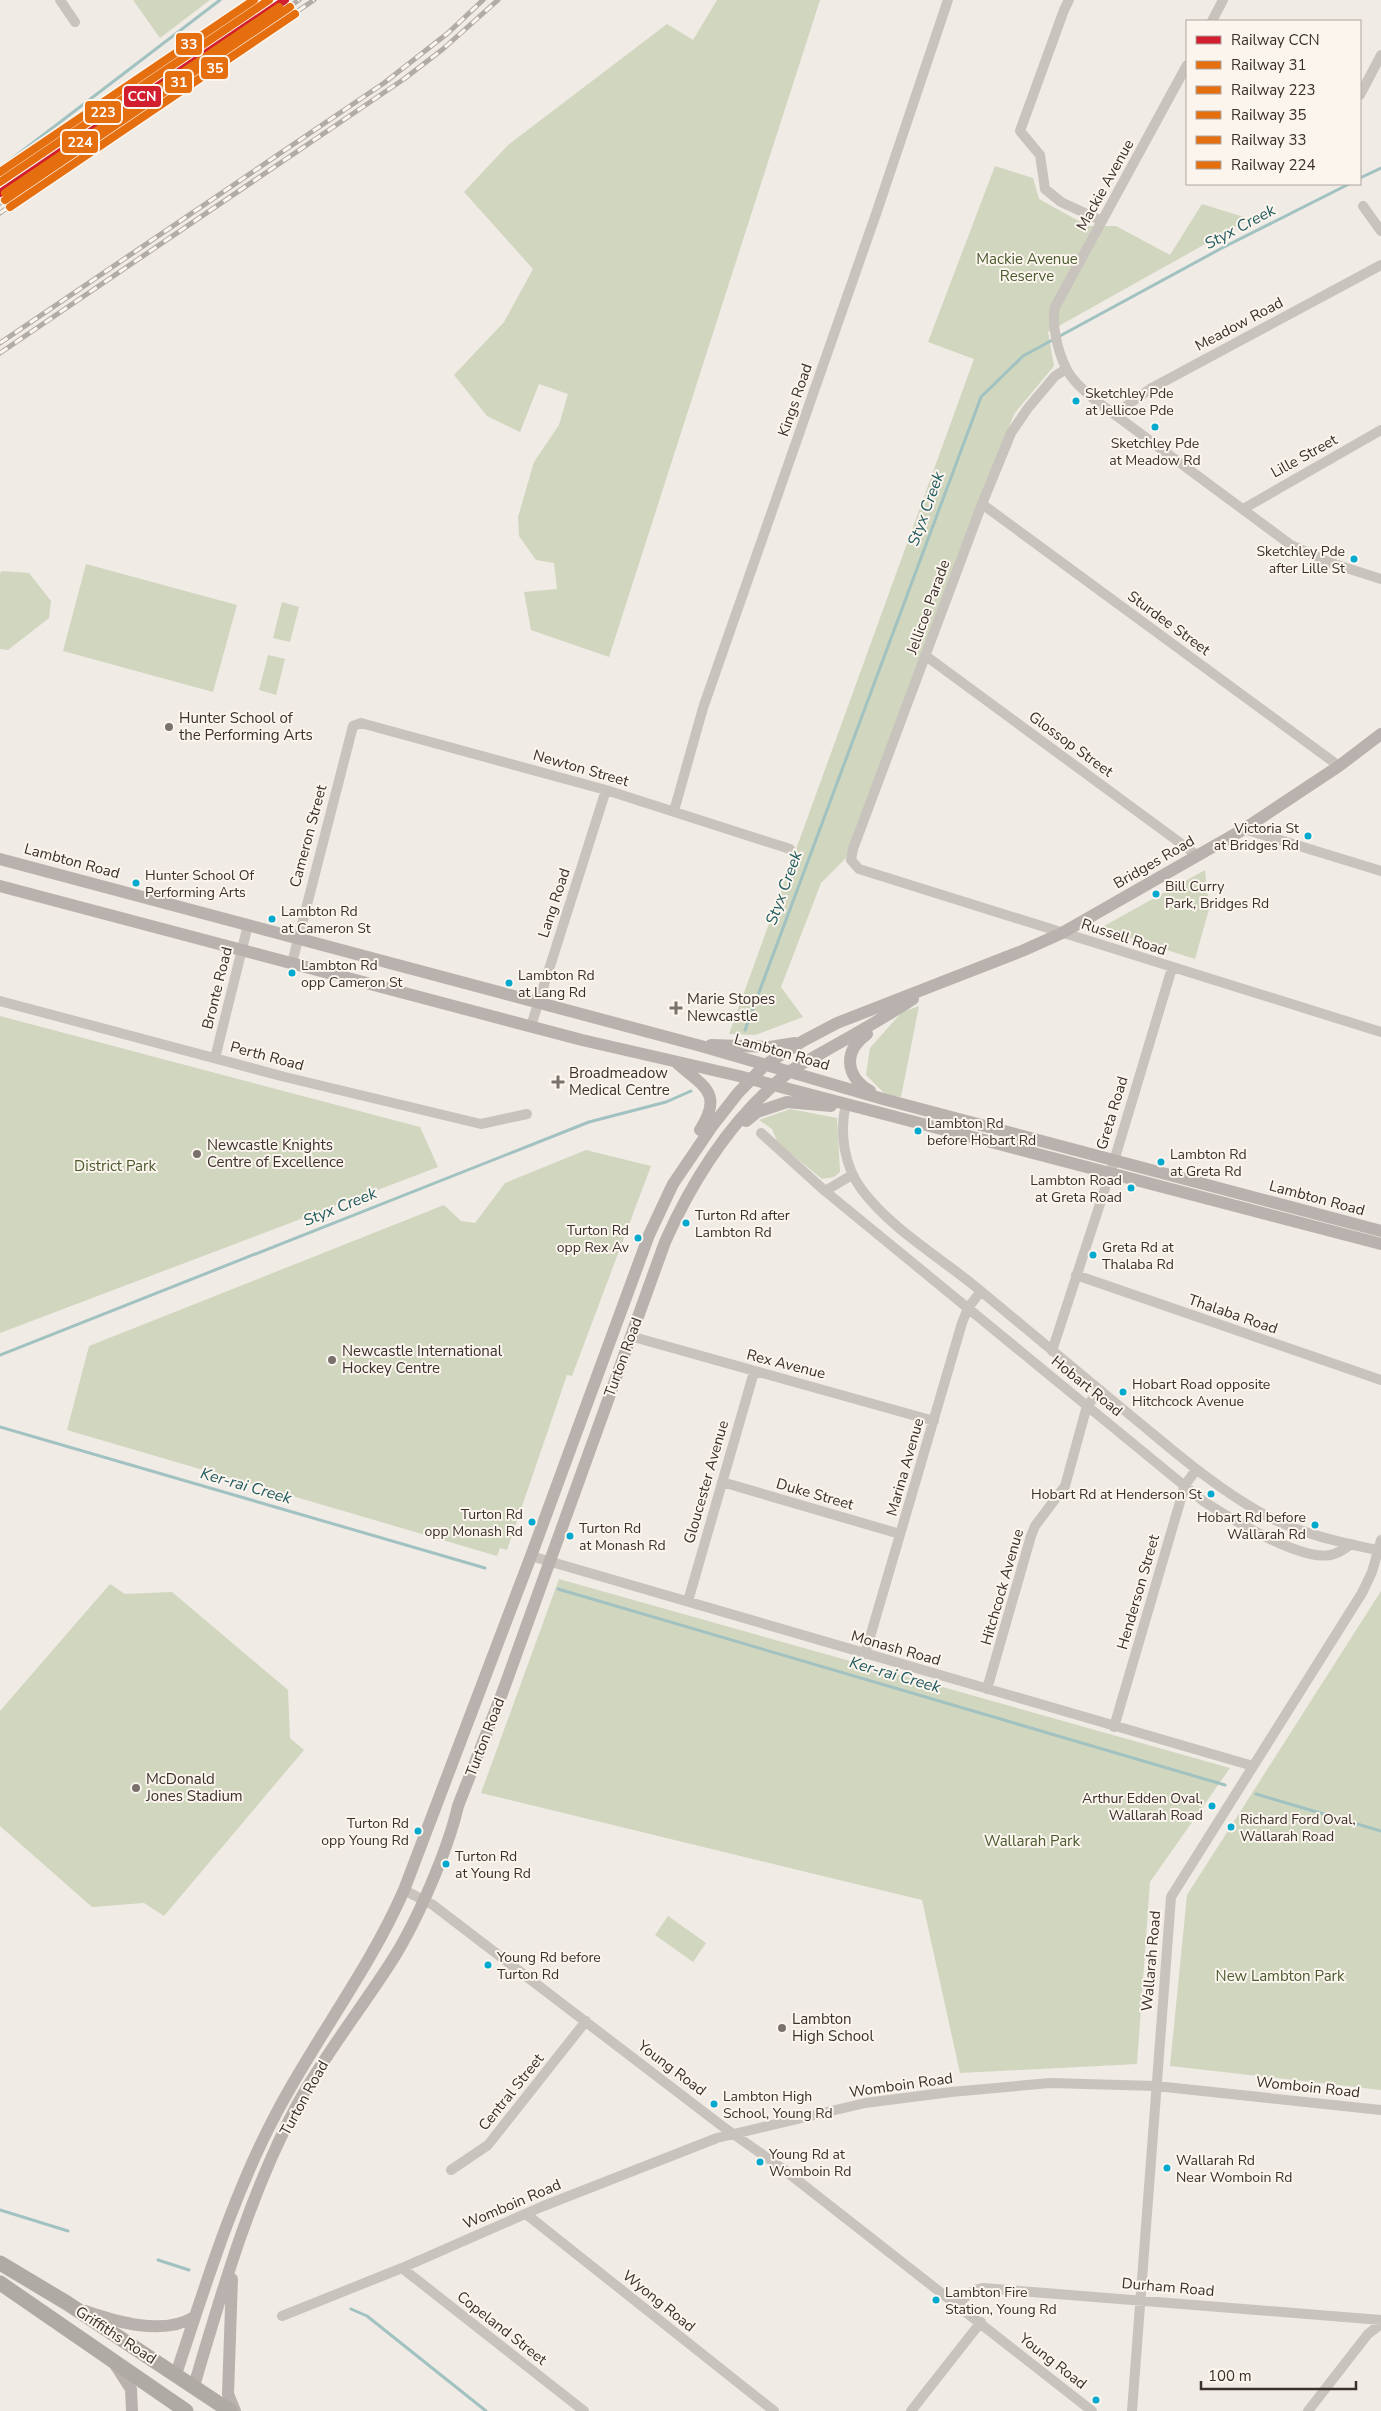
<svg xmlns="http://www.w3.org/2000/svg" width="1381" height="2411" viewBox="0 0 1381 2411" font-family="'Nunito Sans',sans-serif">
	<rect width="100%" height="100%" fill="#f0ebe5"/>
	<path fill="#d1d6bf" d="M133,0H210L160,38Z
		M717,0H820L609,657L531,630L524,592L557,589L554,563L536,560L519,536L518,517L534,462L559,425L568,394L539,384L520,432L487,416L454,375L504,322L533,269L464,192L508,145L667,24L693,40Z
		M995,166L1033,178L1039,199L1088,226H1116L1170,255L1202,204L1250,219L1048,332L1054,366L1014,414L846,858L821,883L781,987L803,1017L755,1035L729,1034L974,359L928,342Z
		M86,564L237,605L213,692L63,651Z
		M2,571L29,573L51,601L49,618L8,650L0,649V573Z
		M282,602L299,607L290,642L273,638Z
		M268,655L285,659L276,695L259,690Z
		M1205,870L1207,893L1211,902L1195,959L1105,930L1104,926Z
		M919,1006L901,1097L886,1095L866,1075L870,1048L902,1012Z
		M0,1016L420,1127L438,1167L0,1333Z
		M790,1109L837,1118L840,1172L834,1177L822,1179L778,1143L772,1129L759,1120Z
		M586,1150L651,1166L572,1376L567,1375L507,1550L500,1548L497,1556L67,1430L89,1346L444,1205L461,1221L475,1223L505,1183Z
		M559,1579L1230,1768L1150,1882L1137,2064L960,2073L922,1900L481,1793Z
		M110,1584L125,1594L172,1592L288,1690L290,1738L304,1750L164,1916L144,1903L92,1907L0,1826V1711Z
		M1381,1591V2090L1170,2066L1187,1895Z
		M668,1916L706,1943L693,1962L655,1935Z"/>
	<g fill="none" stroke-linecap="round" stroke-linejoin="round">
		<path stroke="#a1c2c1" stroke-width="3" d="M0,168L220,0
			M1360,178L1381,168
			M745,1030L981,397L1023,356L1222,248L1349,184
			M0,1355L589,1122L666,1102L691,1091
			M0,1427L485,1568
			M558,1589L1225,1785
			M1256,1794L1381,1831
			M0,2210L68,2231
			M158,2260L189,2270
			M351,2309L367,2316L486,2411"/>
		<path stroke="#c9c3be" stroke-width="10" d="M60,0L75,22
			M1069,0L1064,10L1020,131L1040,155L1045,189L1061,202L1102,221
			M1212,21L1223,0
			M1187,65L1055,307C1051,324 1058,352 1066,368C1072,381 1085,391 1095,400L1291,545L1331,563L1381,579
			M1360,95L1381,55
			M1363,206L1381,231
			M1066,369L1055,376L1028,408L1011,433L982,504L853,849L851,860L859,869L1381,1032
			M1115,414L1150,389L1381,265
			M982,504L1339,766
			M1243,509L1381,430
			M926,656L1198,856
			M674,811L703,708L876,214L948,0
			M1244,829L1381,871
			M292,963L353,726L361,723L606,790L790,849
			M0,1001L285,1077L481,1124L527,1114
			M531,1026L606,790
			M215,1058L248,925
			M846,1104C839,1132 844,1166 862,1190C893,1231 943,1259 982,1292C1031,1333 1081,1374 1130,1415C1173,1450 1214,1487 1263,1514C1300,1534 1340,1542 1381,1551
			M761,1133L825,1191L1203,1501C1228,1517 1306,1565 1334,1554C1340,1552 1346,1548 1351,1544
			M825,1191L852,1175
			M1076,1275L1381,1380
			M630,1336L934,1421
			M1052,1351L1114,1161L1172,968
			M722,1482L900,1534
			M531,1556L1253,1766
			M688,1601L754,1372
			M865,1654L962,1323L968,1308L981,1291
			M987,1689L1031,1536L1035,1526L1065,1486L1087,1406L1100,1390
			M1114,1727L1185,1485L1196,1470
			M404,1890L433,1905L722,2126L783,2169L1092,2411
			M451,2170L488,2145L586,2021
			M526,2214L774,2411
			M402,2268L584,2411
			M958,2305C966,2296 970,2290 983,2288L1381,2320
			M282,2316L402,2268L541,2207L717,2138L865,2103L951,2092L1050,2083L1156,2086L1381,2110
			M911,2411L981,2322
			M1132,2411L1171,1897L1362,1593L1372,1572L1381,1540
			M1308,2411L1368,2334L1381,2324"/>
		<path stroke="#b8b1ad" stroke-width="12" d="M0,859L701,1046L883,1099L1381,1231
			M0,886L582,1040L739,1076L1381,1244
			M867,1034C843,1051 845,1076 870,1091
			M711,1045L770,1047L795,1043
			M678,1064C703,1086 724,1093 700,1130
			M746,1121L757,1112L787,1102L831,1106
			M232,2279L228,2394L235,2411
			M85,2311C117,2322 163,2336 194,2317
			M116,2366L131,2389L132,2411
			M176,2374C206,2284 233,2194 278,2110C318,2035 370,1968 404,1890L531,1556L649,1235L673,1184L713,1125L738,1093L765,1065L803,1041L837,1023L1022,951L1062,933L1244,829L1339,766L1381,734
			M194,2386C222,2291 250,2193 297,2105C325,2054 362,2008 393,1959C417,1921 448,1850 458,1806L503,1691L665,1242C694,1177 732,1117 789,1072C800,1064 813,1058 825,1051C855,1034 884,1018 913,999"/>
		<path stroke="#afaaa4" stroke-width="15" d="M0,2263L67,2303L230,2411
			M0,2283L186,2411"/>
		<defs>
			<path id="rail" d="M0,203L299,0
				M0,213L314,0
				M0,343L384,83L448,33L483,0
				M0,353L404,79L443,49L498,0"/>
		</defs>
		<use href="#rail" stroke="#b1aca8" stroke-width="5"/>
		<use href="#rail" stroke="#fbf5ee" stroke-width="3" stroke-dasharray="9" stroke-linecap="butt"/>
		<defs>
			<path id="rail-1" d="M0,193L285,0"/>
			<path id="rail-2" d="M5,200L290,7"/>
			<path id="rail-3" d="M0,182L269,0"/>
			<path id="rail-4" d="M10,207L295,14"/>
			<path id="rail-5" d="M0,172L254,0"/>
			<path id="rail-6" d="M5,193L279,7"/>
		</defs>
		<use href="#rail-1" stroke="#fbf5ee" stroke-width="11"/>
		<use href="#rail-2" stroke="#fbf5ee" stroke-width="11"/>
		<use href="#rail-3" stroke="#fbf5ee" stroke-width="11"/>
		<use href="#rail-4" stroke="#fbf5ee" stroke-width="11"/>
		<use href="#rail-5" stroke="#fbf5ee" stroke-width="11"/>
		<use href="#rail-6" stroke="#fbf5ee" stroke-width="11"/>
		<use href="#rail-1" stroke="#d11f2f" stroke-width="8"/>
		<use href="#rail-2" stroke="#e56e0f" stroke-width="8"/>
		<use href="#rail-3" stroke="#e56e0f" stroke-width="8"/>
		<use href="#rail-4" stroke="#e56e0f" stroke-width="8"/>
		<use href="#rail-5" stroke="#e56e0f" stroke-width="8"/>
		<use href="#rail-6" stroke="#e56e0f" stroke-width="8"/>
	</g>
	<g fill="#00a9ce" stroke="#fbf5ee" stroke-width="2">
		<circle cx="1076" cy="401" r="4.5"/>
		<circle cx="1155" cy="427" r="4.5"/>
		<circle cx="1354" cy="559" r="4.5"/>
		<circle cx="1308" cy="836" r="4.5"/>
		<circle cx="136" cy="883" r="4.5"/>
		<circle cx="1156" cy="894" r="4.5"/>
		<circle cx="272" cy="919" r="4.5"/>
		<circle cx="292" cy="973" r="4.5"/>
		<circle cx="509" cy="983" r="4.5"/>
		<circle cx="918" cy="1131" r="4.5"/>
		<circle cx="1161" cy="1162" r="4.5"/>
		<circle cx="1131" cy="1188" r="4.5"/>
		<circle cx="686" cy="1223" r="4.5"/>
		<circle cx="638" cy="1238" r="4.5"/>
		<circle cx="1093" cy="1255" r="4.5"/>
		<circle cx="1123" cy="1392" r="4.5"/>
		<circle cx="1211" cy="1494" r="4.5"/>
		<circle cx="532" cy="1522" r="4.5"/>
		<circle cx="1315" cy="1525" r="4.5"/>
		<circle cx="570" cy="1536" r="4.5"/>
		<circle cx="1212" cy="1806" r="4.5"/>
		<circle cx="1231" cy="1827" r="4.5"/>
		<circle cx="418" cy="1831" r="4.5"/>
		<circle cx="446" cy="1864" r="4.5"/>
		<circle cx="488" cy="1965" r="4.5"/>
		<circle cx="714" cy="2104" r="4.5"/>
		<circle cx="760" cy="2162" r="4.5"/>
		<circle cx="1167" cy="2168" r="4.5"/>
		<circle cx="936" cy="2300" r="4.5"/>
		<circle cx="1096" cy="2400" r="4.5"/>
	</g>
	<g fill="#7a716c" stroke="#fbf5ee" stroke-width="2">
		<circle cx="169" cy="727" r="5"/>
		<path d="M673.5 1000.5h5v5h5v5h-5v5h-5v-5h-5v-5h5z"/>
		<path d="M555.5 1074.5h5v5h5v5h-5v5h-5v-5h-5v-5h5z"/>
		<circle cx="197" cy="1154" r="5"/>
		<circle cx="332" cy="1360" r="5"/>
		<circle cx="136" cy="1788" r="5"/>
		<circle cx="782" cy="2028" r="5"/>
	</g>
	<g text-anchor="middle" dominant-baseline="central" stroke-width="4" stroke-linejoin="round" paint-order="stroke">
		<g font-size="14" fill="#3b302b" stroke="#fbf5ee" text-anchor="start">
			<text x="1085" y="393">Sketchley Pde<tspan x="1085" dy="17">at Jellicoe Pde</tspan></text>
			<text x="1155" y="443" text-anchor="middle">Sketchley Pde<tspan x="1155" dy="17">at Meadow Rd</tspan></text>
			<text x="1345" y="551" text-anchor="end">Sketchley Pde<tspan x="1345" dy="17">after Lille St</tspan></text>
			<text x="1299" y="828" text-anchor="end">Victoria St<tspan x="1299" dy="17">at Bridges Rd</tspan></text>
			<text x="145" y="875">Hunter School Of<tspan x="145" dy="17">Performing Arts</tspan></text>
			<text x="1165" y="886">Bill Curry<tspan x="1165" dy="17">Park, Bridges Rd</tspan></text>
			<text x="281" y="911">Lambton Rd<tspan x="281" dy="17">at Cameron St</tspan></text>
			<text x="301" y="965">Lambton Rd<tspan x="301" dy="17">opp Cameron St</tspan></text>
			<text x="518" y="975">Lambton Rd<tspan x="518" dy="17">at Lang Rd</tspan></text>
			<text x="927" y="1123">Lambton Rd<tspan x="927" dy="17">before Hobart Rd</tspan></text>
			<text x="1170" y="1154">Lambton Rd<tspan x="1170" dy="17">at Greta Rd</tspan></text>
			<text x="1122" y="1180" text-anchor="end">Lambton Road<tspan x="1122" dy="17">at Greta Road</tspan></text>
			<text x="695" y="1215">Turton Rd after<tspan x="695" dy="17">Lambton Rd</tspan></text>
			<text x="629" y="1230" text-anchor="end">Turton Rd<tspan x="629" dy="17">opp Rex Av</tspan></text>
			<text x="1102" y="1247">Greta Rd at<tspan x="1102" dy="17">Thalaba Rd</tspan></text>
			<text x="1132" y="1384">Hobart Road opposite<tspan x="1132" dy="17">Hitchcock Avenue</tspan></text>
			<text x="1202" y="1494" text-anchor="end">Hobart Rd at Henderson St</text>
			<text x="523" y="1514" text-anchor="end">Turton Rd<tspan x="523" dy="17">opp Monash Rd</tspan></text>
			<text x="1306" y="1517" text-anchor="end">Hobart Rd before<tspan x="1306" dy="17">Wallarah Rd</tspan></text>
			<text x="579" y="1528">Turton Rd<tspan x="579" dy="17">at Monash Rd</tspan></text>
			<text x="1203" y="1798" text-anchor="end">Arthur Edden Oval,<tspan x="1203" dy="17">Wallarah Road</tspan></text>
			<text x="1240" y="1819">Richard Ford Oval,<tspan x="1240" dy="17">Wallarah Road</tspan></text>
			<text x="409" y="1823" text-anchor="end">Turton Rd<tspan x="409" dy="17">opp Young Rd</tspan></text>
			<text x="455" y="1856">Turton Rd<tspan x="455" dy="17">at Young Rd</tspan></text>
			<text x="497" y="1957">Young Rd before<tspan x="497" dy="17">Turton Rd</tspan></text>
			<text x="723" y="2096">Lambton High<tspan x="723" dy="17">School, Young Rd</tspan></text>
			<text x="769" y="2154">Young Rd at<tspan x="769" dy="17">Womboin Rd</tspan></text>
			<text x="1176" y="2160">Wallarah Rd<tspan x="1176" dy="17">Near Womboin Rd</tspan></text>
			<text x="945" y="2292">Lambton Fire<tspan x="945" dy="17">Station, Young Rd</tspan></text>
		</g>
		<g font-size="15" fill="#3b302b" stroke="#fbf5ee">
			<text transform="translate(1105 185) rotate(-61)">Mackie Avenue</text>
			<text transform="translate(1239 324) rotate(-28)">Meadow Road</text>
			<text transform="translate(795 400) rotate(-71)">Kings Road</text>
			<text transform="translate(1304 456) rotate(-29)">Lille Street</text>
			<text transform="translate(928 607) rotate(-70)">Jellicoe Parade</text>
			<text transform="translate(1169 623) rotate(36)">Sturdee Street</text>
			<text transform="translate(1071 744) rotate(36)">Glossop Street</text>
			<text transform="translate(581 768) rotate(16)">Newton Street</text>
			<text transform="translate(308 836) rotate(-75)">Cameron Street</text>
			<text transform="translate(72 861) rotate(15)">Lambton Road</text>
			<text transform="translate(1154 862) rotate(-30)">Bridges Road</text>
			<text transform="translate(554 903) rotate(-72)">Lang Road</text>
			<text transform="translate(1124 937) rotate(18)">Russell Road</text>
			<text transform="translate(217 988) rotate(-76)">Bronte Road</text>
			<text transform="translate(782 1052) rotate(16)">Lambton Road</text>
			<text transform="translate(267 1056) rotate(15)">Perth Road</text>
			<text transform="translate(1112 1113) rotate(-73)">Greta Road</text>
			<text transform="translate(1317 1198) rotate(15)">Lambton Road</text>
			<text transform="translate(1233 1314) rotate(19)">Thalaba Road</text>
			<text transform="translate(623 1357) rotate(-70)">Turton Road</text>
			<text transform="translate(786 1364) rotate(14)">Rex Avenue</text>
			<text transform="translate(1087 1386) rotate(39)">Hobart Road</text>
			<text transform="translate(905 1467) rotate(-74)">Marina Avenue</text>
			<text transform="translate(706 1482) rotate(-74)">Gloucester Avenue</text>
			<text transform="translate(815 1494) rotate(16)">Duke Street</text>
			<text transform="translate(1002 1587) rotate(-74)">Hitchcock Avenue</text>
			<text transform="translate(1138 1592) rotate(-74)">Henderson Street</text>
			<text transform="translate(896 1648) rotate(16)">Monash Road</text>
			<text transform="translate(485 1737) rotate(-69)">Turton Road</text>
			<text transform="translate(1151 1961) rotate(-85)">Wallarah Road</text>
			<text transform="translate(672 2068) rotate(37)">Young Road</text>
			<text transform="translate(901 2085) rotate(-8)">Womboin Road</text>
			<text transform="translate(1308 2087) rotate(6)">Womboin Road</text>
			<text transform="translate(511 2092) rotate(-51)">Central Street</text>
			<text transform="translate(304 2098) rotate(-61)">Turton Road</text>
			<text transform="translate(512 2204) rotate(-23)">Womboin Road</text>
			<text transform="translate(1168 2287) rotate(5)">Durham Road</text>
			<text transform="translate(659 2301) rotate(39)">Wyong Road</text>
			<text transform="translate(502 2328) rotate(38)">Copeland Street</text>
			<text transform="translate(116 2335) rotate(33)">Griffiths Road</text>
			<text transform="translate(1053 2361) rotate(38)">Young Road</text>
		</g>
		<g font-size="15" fill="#4a5a2e" stroke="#fbf5ee">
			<text x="1027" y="259">Mackie Avenue<tspan x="1027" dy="17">Reserve</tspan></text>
			<text x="115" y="1166">District Park</text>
			<text x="1032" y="1841">Wallarah Park</text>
			<text x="1280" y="1976">New Lambton Park</text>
		</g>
		<g font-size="15" fill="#3b302b" stroke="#fbf5ee" text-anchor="start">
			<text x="179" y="718">Hunter School of<tspan x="179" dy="17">the Performing Arts</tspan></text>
			<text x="687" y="999">Marie Stopes<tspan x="687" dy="17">Newcastle</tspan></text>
			<text x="569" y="1073">Broadmeadow<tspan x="569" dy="17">Medical Centre</tspan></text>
			<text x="207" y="1145">Newcastle Knights<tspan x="207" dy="17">Centre of Excellence</tspan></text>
			<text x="342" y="1351">Newcastle International<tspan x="342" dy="17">Hockey Centre</tspan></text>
			<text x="146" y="1779">McDonald<tspan x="146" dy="17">Jones Stadium</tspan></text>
			<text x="792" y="2019">Lambton<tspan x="792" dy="17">High School</tspan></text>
		</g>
		<g font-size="16" font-style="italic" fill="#1f5a5e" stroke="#fbf5ee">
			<text transform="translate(1240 227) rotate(-28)">Styx Creek</text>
			<text transform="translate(926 509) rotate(-70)">Styx Creek</text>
			<text transform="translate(784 888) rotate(-70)">Styx Creek</text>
			<text transform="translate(340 1207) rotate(-22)">Styx Creek</text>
			<text transform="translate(246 1486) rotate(16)">Ker-rai Creek</text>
			<text transform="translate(895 1675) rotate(16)">Ker-rai Creek</text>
		</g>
	</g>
	<g stroke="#fbf5ee" stroke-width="2">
		<rect x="175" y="32" width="28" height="24" rx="5" fill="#e56e0f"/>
		<rect x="200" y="56" width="29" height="24" rx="5" fill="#e56e0f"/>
		<rect x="164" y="70" width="29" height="24" rx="5" fill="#e56e0f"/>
		<rect x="123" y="85" width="39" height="23" rx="5" fill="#d11f2f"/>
		<rect x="84" y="100" width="38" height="24" rx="5" fill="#e56e0f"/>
		<rect x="61" y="130" width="38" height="24" rx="5" fill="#e56e0f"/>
	</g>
	<g font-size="14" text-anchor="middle" font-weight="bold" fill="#fff">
		<text x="189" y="49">33</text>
		<text x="215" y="73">35</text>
		<text x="179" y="87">31</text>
		<text x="142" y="101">CCN</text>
		<text x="103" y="117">223</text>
		<text x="80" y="147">224</text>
	</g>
	<rect x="1186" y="20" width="175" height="165" fill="#fbf5ee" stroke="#aea6a0"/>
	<rect x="1196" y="36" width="25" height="8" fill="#d11f2f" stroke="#aea6a0"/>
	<text x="1231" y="45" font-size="15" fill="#3b302b">Railway CCN</text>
	<rect x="1196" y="61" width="25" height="8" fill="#e56e0f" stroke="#aea6a0"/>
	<text x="1231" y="70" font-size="15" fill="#3b302b">Railway 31</text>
	<rect x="1196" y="86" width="25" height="8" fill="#e56e0f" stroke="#aea6a0"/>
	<text x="1231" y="95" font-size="15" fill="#3b302b">Railway 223</text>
	<rect x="1196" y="111" width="25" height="8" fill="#e56e0f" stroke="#aea6a0"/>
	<text x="1231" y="120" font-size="15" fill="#3b302b">Railway 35</text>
	<rect x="1196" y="136" width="25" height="8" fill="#e56e0f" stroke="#aea6a0"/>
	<text x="1231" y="145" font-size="15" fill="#3b302b">Railway 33</text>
	<rect x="1196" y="161" width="25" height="8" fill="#e56e0f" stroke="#aea6a0"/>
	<text x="1231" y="170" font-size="15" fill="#3b302b">Railway 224</text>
	<path d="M1201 2381v8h155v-8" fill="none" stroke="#3b302b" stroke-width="2.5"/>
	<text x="1208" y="2381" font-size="15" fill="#3b302b" stroke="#fbf5ee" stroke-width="4" paint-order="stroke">100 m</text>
</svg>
